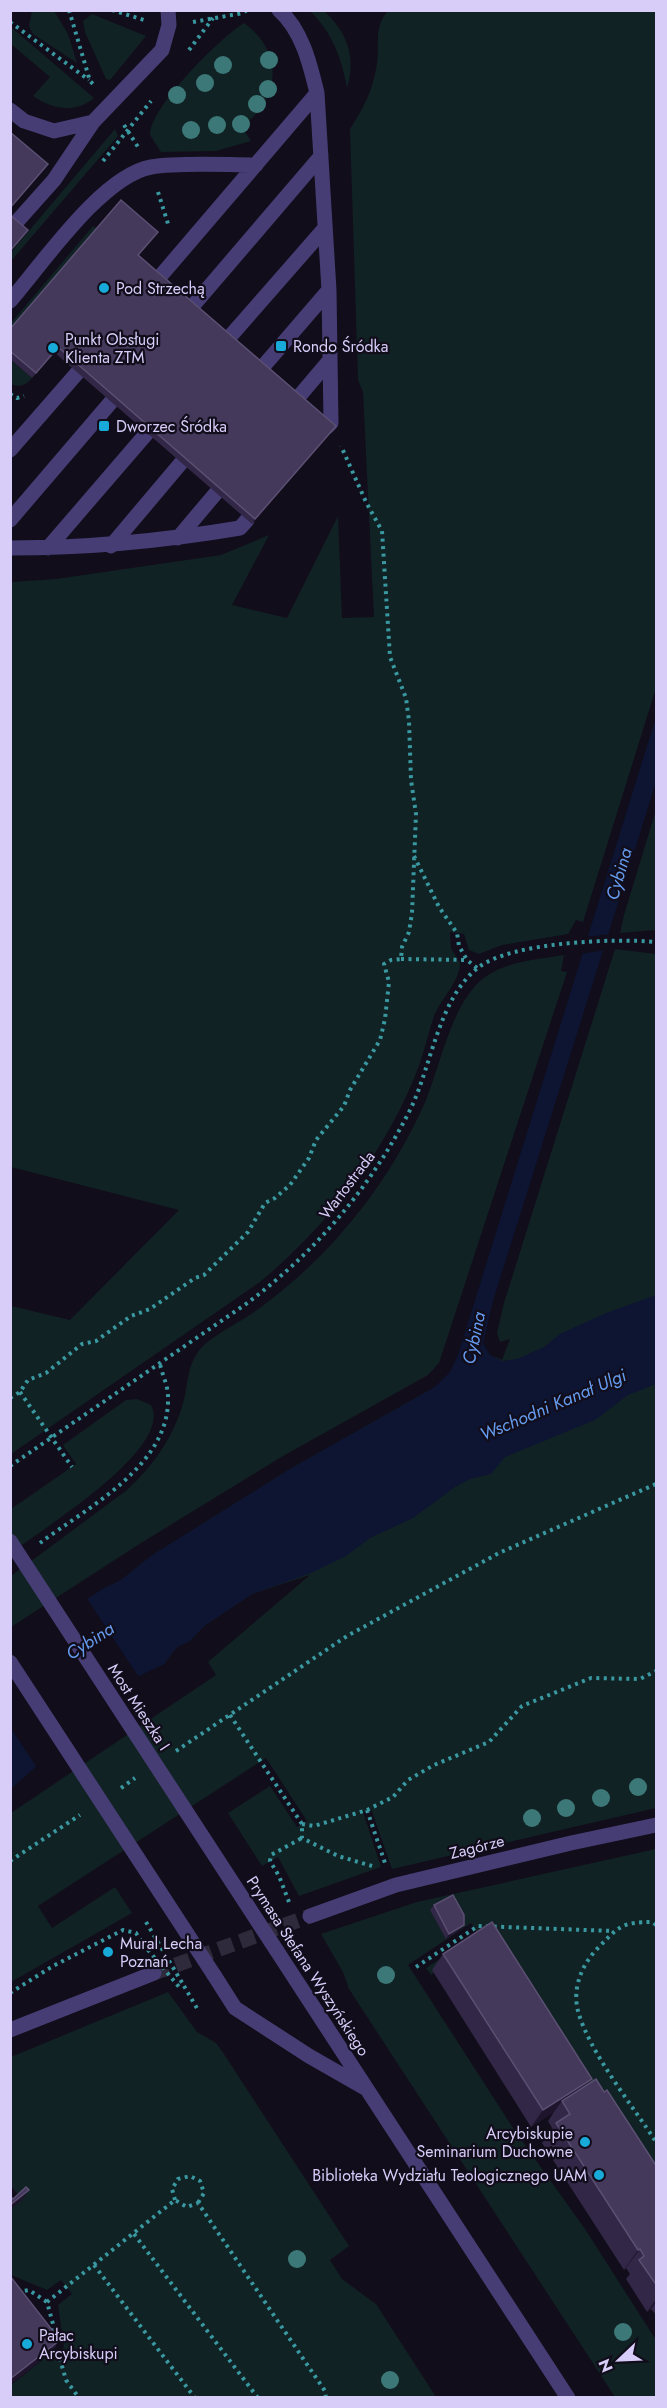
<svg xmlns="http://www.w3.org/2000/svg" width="667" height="2408" viewBox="0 0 667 2408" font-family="Jost,sans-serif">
	<rect width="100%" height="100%" fill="#110d1a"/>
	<path fill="#112224" d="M32,11H54L68,34L77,63L33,34L29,26Z
		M310,11L325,12C348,33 356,58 347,88C342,59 332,32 310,11Z
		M388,11H656V688L583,922L576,920L568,934L502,945L479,954L469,950L464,934L450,932L451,948L460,963C460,981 441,999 434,1016C429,1031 425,1048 420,1063C388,1150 330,1223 260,1282L11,1454V1306L70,1320L179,1210L11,1167V582L56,579L221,555L269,535L232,605L287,618L338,516L342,618L374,617L363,392L358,380L350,129C363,109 372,92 376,69C381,48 372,28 388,11Z
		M92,14L146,36L110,80L106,79L85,32L83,21Z
		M244,23C285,53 280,98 242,127L251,141L216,151L161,152L150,135C150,107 220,38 244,23Z
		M10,27H11L94,98C75,114 52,109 33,96L50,77L11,44Z
		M115,129L118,136L11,261V252Z
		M93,226L98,229L11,330V323Z
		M10,359L32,378C26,385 20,388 11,384Z
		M656,810V930L620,933L624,915Z
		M615,949L656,954V1808L392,1869L371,1809L363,1812L381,1867L299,1896L278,1857L262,1866L228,1813L270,1786L297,1827L307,1821L266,1758L38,1906L52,1928L115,1887L132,1913L11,1982V1813L216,1675L208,1662L310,1575L252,1594L204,1626L190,1641L177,1647L164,1664L96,1594L121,1580L151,1556L290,1469L435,1387L496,1357L502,1360L510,1339L500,1342L497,1333L504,1303Z
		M564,955L561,971L567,972L439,1363L428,1375L283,1456L141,1543L11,1627V1576L127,1490C155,1464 174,1436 184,1400C188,1383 187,1367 198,1352C208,1337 241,1322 257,1310C291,1285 322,1257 349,1224C378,1190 403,1150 422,1109C440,1071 448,1012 479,982C502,961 535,960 564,955Z
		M137,1399L151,1405C174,1449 42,1529 11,1553V1509L76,1464L63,1445L126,1400Z
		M656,1849V2208L481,1939L432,1970L434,1973L431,1975L426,1968L478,1934L471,1923L408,1965L515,2131L585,2229L656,2340V2397H615L349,1989L343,1972L321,1934L417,1902Z
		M168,1992L197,2032L216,2043L222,2051L349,2246L330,2260L342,2279L376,2304L436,2397H11V2385L51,2353L53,2356L64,2347L58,2305L72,2294L61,2280L47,2290L11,2275L10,2209L22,2200L11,2186V2057Z"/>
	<path fill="#0d1533" d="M656,717V782L493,1301L483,1343L490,1355L502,1361L517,1359L544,1347L560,1334L606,1313L656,1295V1384L628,1395L595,1420L505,1457L491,1474L470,1479L455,1487L413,1518L370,1538L346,1556L311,1573L252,1594L204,1626L190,1641L177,1647L164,1664L135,1678L11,1789V1648L104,1588L121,1580L151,1556L290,1469L435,1387L450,1372L458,1355Z"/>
	<path fill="#110d1a" d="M612,934L607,950L579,954L584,937Z
		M86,1597L140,1679L38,1769L10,1727V1645Z"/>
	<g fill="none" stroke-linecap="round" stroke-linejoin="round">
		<path stroke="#2f2a3b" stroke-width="15" stroke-dasharray="15 8" stroke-linecap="butt" d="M154,1973L310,1916"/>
		<path stroke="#3998a0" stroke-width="4" stroke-dasharray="3 4.5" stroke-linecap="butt" d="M69,10L90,81L95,86
			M112,10L144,20
			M10,22L89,80
			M193,22L243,13L247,10
			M189,50L213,18
			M124,125L138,147
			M103,161L151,101
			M158,192L169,227
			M10,394L17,398L24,396
			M414,856L439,907L457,933L459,946L467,960L477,968
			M401,959L466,960
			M20,1392L72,1467
			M10,1398L20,1392L28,1380L46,1373L82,1344L96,1341L131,1316L150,1309L195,1278L204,1275L248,1232L265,1203L275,1198L290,1185L309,1158L316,1140L344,1106L350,1090L380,1040L385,1019L389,982L384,964L391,960L401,959L402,947L409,932L412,913L416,814L411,780L409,721L406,698L390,657L382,531L366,502L341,446
			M10,1466L246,1304C316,1252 372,1186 411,1108C432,1064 439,997 479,967C512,942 615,938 656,942
			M40,1543C88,1507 171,1465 168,1396C168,1386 162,1374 160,1364
			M230,1715L302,1824V1838L338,1856L372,1866
			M176,1751L347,1636L499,1553L656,1484
			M121,1788L135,1778
			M367,1810L385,1863
			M302,1824L314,1826L367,1810L393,1797L408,1780L434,1765L489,1742L522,1706L591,1678L640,1679L656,1671
			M10,1861L80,1815
			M289,1902L279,1876L270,1861L271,1855L302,1838
			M656,1925L653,1922C622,1922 619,1926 598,1948C582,1964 572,1988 578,2011C589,2052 633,2106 656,2142
			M416,1967L478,1926L613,1931
			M184,1986L198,2010
			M10,1993L53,1966L123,1930L136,1933L143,1944
			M175,2200L172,2189L178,2179L190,2176L200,2181L204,2193L198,2203
			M134,2234L258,2398
			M94,2265L195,2398
			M10,2293L29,2290L47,2302
			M51,2331L53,2324L47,2302L175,2200L187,2207L198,2203L325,2391L326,2398
			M52,2346L58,2352L66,2380L79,2398"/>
		<path stroke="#473d75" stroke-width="15" d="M279,10C302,30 310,64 317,93L329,290L331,423L327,427
			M10,110L24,121L54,131L93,122L162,50L169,25L168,10
			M13,226L54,180L93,122
			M158,279L317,93
			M10,301C43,263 102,176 151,167C179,162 225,165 256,165
			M191,308L321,156
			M227,340L325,228
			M261,369L329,290
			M296,400L329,361
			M10,450L78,372
			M10,520L111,402
			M178,538L216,493
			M111,546L181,463
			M10,548C88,548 163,541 240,528L247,520
			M48,548L147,433
			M310,1916L396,1885L571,1843L656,1825
			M277,1951L568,2398
			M214,1975L235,2008L309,2056L365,2088
			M10,2030L154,1973"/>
		<path stroke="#3998a0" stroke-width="4" stroke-dasharray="3 4.5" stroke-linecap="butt" d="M146,1922L184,1986
			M143,1944L180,1988"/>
		<path stroke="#473d75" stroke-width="15" d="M10,1541L277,1951
			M10,1662L214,1975"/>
	</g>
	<g fill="#3d7878">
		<circle cx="269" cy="60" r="9"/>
		<circle cx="223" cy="65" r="9"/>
		<circle cx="205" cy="83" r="9"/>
		<circle cx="268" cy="89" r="9"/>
		<circle cx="177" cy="95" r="9"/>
		<circle cx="257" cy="104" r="9"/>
		<circle cx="241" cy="124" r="9"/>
		<circle cx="217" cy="125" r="9"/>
		<circle cx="191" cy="130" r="9"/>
		<circle cx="638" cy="1787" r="9"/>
		<circle cx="601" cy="1798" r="9"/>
		<circle cx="566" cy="1808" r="9"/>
		<circle cx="532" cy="1818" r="9"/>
		<circle cx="386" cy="1975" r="9"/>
		<circle cx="297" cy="2259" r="9"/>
		<circle cx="623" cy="2332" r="9"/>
		<circle cx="390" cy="2380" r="9"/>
	</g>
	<path fill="#322746" d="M154,237L139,255L336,426L252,524L55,353L32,378L10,359V329Z
		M434,1905L460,1930L446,1939L430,1910Z
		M443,1954L588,2084L604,2092L657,2167V2316L651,2309L647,2312L626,2279L630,2274L626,2268L624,2270L542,2143L552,2128L548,2121L554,2112L531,2127L432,1970Z"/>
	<path fill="#1e152d" d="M336,426L332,431L252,524L255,519Z
		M464,1925L460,1930L446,1939L449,1934Z
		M592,2079L581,2095L562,2101L554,2112L531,2127L543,2110Z
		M29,2190L22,2200L10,2209V2205Z
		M640,2249L626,2268L624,2270L638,2250Z
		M657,2298V2301L651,2309L647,2312Z
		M60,2340L51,2353L10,2385V2379Z"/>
	<path fill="#44395a" stroke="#5b5073" stroke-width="1.5" d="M10,132L48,164L10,208Z
		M121,200L158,232L138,255L336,426L255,519L58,347L36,373L10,351V329Z
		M10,215L28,230L10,251Z
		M453,1895L464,1915V1925L449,1934L434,1905Z
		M492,1922L592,2079L543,2110L443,1954Z
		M596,2079L604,2092L607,2090L657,2167V2286L639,2260L644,2256L640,2249L638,2250L556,2123L570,2114L562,2101Z
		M26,2187L29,2190L10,2205V2196L13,2199Z
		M10,2276L60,2340L10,2379Z"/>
	<g fill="#18aad9" stroke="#110d1a" stroke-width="2">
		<circle cx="104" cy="288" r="6"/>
		<rect x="275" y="340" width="12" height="12" rx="3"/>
		<circle cx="53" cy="348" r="6"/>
		<rect x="98" y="420" width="12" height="12" rx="3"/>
		<circle cx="108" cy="1952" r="6"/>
		<circle cx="585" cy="2142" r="6"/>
		<circle cx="599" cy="2175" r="6"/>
		<circle cx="27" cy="2344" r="6"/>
	</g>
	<g text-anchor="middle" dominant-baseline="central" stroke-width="4.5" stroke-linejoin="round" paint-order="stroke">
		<g font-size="16" fill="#d8ccf9" stroke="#110d1a" text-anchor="start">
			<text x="116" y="288">Pod Strzechą</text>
			<text x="65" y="339">Punkt Obsługi<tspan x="65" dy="18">Klienta ZTM</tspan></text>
			<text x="293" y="346">Rondo Śródka</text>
			<text x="116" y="426">Dworzec Śródka</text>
			<text x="120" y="1943">Mural Lecha<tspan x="120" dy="18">Poznań</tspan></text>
			<text x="573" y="2133" text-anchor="end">Arcybiskupie<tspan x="573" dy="18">Seminarium Duchowne</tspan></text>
			<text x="587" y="2175" text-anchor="end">Biblioteka Wydziału Teologicznego UAM</text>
			<text x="39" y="2335">Pałac<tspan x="39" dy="18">Arcybiskupi</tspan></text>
		</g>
		<g font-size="16" fill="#d8ccf9" stroke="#110d1a">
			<text transform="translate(347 1185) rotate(-53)">Wartostrada</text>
			<text transform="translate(139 1707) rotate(57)">Most Mieszka I</text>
			<text transform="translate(477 1847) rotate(-14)">Zagórze</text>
			<text transform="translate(308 1966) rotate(57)">Prymasa Stefana Wyszyńskiego</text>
		</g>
		<g font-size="18" font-style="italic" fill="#659bee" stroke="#110d1a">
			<text transform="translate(619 874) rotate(-74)">Cybina</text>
			<text transform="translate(474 1338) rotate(-78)">Cybina</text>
			<text transform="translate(553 1405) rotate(-23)">Wschodni Kanał Ulgi</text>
			<text transform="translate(90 1641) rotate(-33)">Cybina</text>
		</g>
	</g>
	<rect width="667" height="2408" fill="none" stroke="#d8ccf9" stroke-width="24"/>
	<g transform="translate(619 2360) rotate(247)" stroke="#110d1a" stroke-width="4.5" paint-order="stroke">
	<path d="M0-4.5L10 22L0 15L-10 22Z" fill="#d8ccf9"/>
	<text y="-9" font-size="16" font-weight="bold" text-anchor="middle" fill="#d8ccf9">N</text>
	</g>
</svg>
